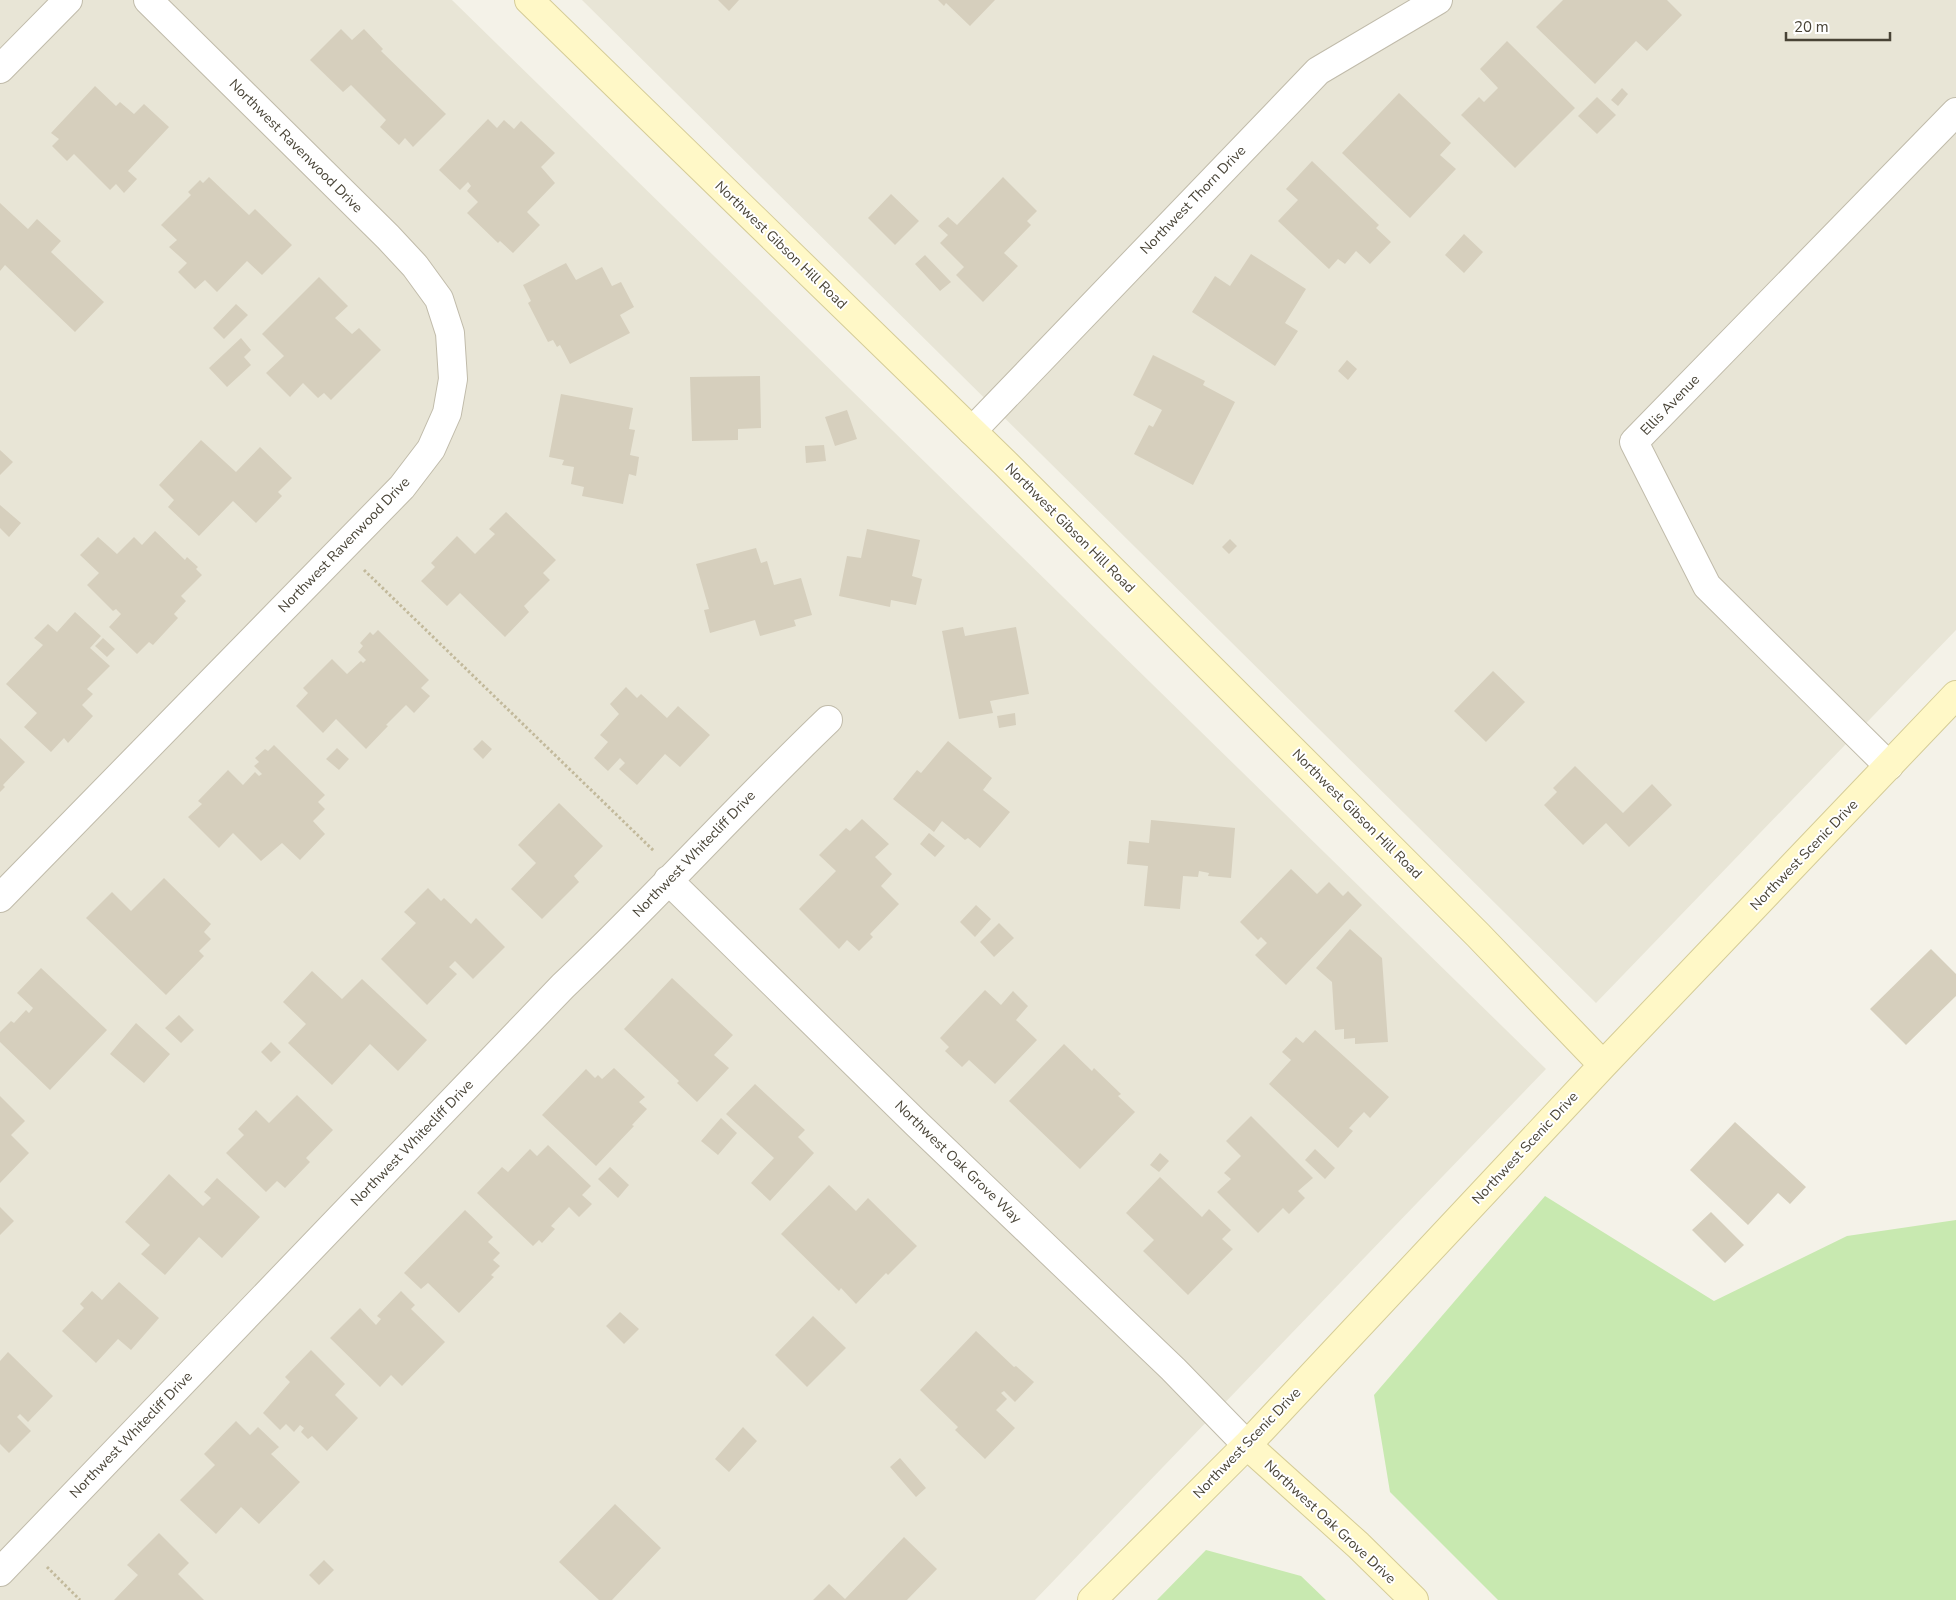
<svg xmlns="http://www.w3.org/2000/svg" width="1956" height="1600" viewBox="0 0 1956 1600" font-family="'Nunito Sans',sans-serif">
	<rect width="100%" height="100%" fill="#f4f2e8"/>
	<path fill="#e8e5d6" d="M0,0H452L1546,1069L1035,1600H0Z
		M582,0H1956V630L1596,1003Z"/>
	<path fill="#c8e9b0" d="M1545,1196L1714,1301L1847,1236L1956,1220V1600H1498L1390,1492L1374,1395Z
		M1206,1550L1301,1576L1326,1600H1157Z"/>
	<path fill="#d6cfbd" d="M718,0H739L729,11Z
		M938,0H995L970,26L946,3L944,6Z
		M1563,0H1667L1682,15L1647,51L1636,41L1595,84L1536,27Z
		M341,29L352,40L364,29L383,49L381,51L446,114L413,147L405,138L399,145L380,127L386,120L351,85L343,92L310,60Z
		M1507,41L1575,108L1515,168L1461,115L1479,97L1484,102L1498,88L1480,69Z
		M95,86L116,106L120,102L134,114L144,104L169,127L128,171L137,179L124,193L116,184L110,190L74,154L67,161L52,146L59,139L51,133Z
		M1622,88L1628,94L1618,106L1611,100Z
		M1399,93L1451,143L1440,155L1456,169L1410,218L1342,153Z
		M1597,97L1616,115L1597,134L1578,116Z
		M488,119L497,128L504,120L514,129L521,121L555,153L541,167L555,183L527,212L540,225L513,253L500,241L498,243L467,213L478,202L467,191L471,186L468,182L460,190L439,170Z
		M1312,161L1379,225L1376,228L1391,242L1370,264L1356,251L1345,264L1338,259L1329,269L1278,221L1298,200L1286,189Z
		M209,177L249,215L255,209L292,245L262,275L247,261L217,292L205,280L195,289L178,272L187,263L169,247L177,240L161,225L191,195L188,192L200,180L203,183Z
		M1003,177L1037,211L1027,221L1031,225L1004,253L1018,266L983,302L956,275L964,267L940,243L948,235L938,226L948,217L957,225Z
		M891,194L919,221L895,245L868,218Z
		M0,203L28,229L37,219L61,241L51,252L104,302L75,332L5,265L0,271Z
		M1464,234L1483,252L1464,273L1445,255Z
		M1251,254L1306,289L1285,323L1298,331L1275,366L1192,312L1215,276L1230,286Z
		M925,255L951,282L940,291L915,264Z
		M566,263L576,280L602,267L612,286L621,282L634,307L620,315L630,333L570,364L560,345L557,347L553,340L548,342L528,303L531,301L523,285Z
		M319,277L348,306L335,318L352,334L359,328L381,350L331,400L324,393L318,398L303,383L290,397L266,373L284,356L262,334Z
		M236,304L248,315L224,339L213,328Z
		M241,338L251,350L244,357L251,365L227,387L209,368Z
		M1153,355L1205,381L1203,385L1235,402L1193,485L1134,454L1149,425L1153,427L1162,410L1133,395Z
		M1347,360L1357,369L1348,380L1338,371Z
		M760,376L761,428L738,429V440L692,441L690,377Z
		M561,394L633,408L629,429L635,430L630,455L639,457L636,476L629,474L623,504L582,496L584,487L571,484L574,467L562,465L564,460L549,457Z
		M847,410L857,439L835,446L825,417Z
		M201,440L236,472L260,447L292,478L278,492L282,496L256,523L233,501L199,536L168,507L174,500L159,485Z
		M824,445L826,461L806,463L805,446Z
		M0,450L13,462L0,475Z
		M0,505L21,523L9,537L0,528Z
		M506,512L556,560L543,573L550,580L524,606L529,612L505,637L460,593L447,606L421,581L435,567L431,563L457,536L475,554L495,534L489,529Z
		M867,529L920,540L912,576L922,579L916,605L891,600L890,607L839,596L847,556L861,558Z
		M155,531L185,560L187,557L198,567L196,569L202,575L181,596L186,601L174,614L178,618L153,645L149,642L137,654L109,627L121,614L116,609L113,611L87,585L99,573L80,555L98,537L117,554L134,537L142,545Z
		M1230,539L1237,546L1229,554L1222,547Z
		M756,548L761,563L767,561L774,585L801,578L812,615L794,620L796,626L760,636L755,620L710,633L704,610L709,609L696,564Z
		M75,612L101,636L90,648L110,666L87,689L93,694L82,705L93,716L68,743L64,738L51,752L24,727L37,713L6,684L43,645L34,638L48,624L57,632Z
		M963,627L965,636L1016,627L1029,694L990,701L993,713L959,719L942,631Z
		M378,630L429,680L421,688L430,696L414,713L406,705L386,725L388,726L366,749L336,719L323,733L296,706L308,693L303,688L332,659L347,674L361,661L363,663L366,660L358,652L363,646L360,643L370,632L373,635Z
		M103,638L115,649L107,657L95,646Z
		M1493,671L1525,702L1486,742L1454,711Z
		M626,687L637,698L641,694L667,718L678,706L710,735L680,767L665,754L637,785L619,769L625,763L620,758L608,771L594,758L608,742L600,735L619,714L610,704Z
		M1015,713L1016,725L999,728L997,716Z
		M0,738L25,762L3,785L5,787L0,792Z
		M482,740L492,749L483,759L473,749Z
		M948,741L992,778L983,790L1010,812L980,848L968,838L965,840L942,821L934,832L893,799L917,770L921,773Z
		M274,745L325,795L318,802L325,809L313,821L325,834L300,860L282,843L261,861L233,833L219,848L188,817L202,804L198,801L228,770L243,785L255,772L259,776L262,774L254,766L259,762L255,758L265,749L268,751Z
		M337,748L349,759L339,770L326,759Z
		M1575,766L1623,813L1652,784L1672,805L1629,847L1606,823L1583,845L1544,805L1557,792L1553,788Z
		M559,803L603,846L574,876L579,882L542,919L511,889L536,863L518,845Z
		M862,819L889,844L875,857L892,874L881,886L899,904L870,934L873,937L859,951L847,940L839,949L799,909L836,871L819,855L846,828L850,831Z
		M1151,820L1235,828L1231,878L1208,876L1209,873L1199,871L1198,877L1183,876L1180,909L1144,906L1148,866L1127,864L1129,841L1149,843Z
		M929,833L945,846L935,857L920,844Z
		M1291,869L1317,894L1329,882L1343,896L1348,891L1362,905L1286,985L1255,955L1267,943L1261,937L1258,940L1240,922Z
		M164,878L211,924L204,932L211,939L199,951L204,956L166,995L86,918L112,892L131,911Z
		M428,888L441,901L444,898L471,924L476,918L505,947L473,979L455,961L449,967L457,974L427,1005L381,959L416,923L404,912Z
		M976,905L991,919L975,937L960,922Z
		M999,923L1014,938L994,957L980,942Z
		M1350,929L1382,958L1388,1042L1355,1044V1038L1344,1039V1029L1335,1030L1332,982L1316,968Z
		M1931,949L1956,974V996L1906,1045L1870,1009Z
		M41,968L107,1030L50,1090L0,1042V1032L11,1021L14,1023L26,1010L29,1013L33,1008L17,993Z
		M312,971L342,999L362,979L427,1040L398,1071L370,1044L332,1085L288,1043L306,1024L283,1002Z
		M672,978L733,1035L714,1055L729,1068L697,1102L677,1083L679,1081L624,1029Z
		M985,990L1001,1005L1013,991L1028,1006L1016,1020L1037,1040L995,1084L969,1060L962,1067L945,1051L949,1047L940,1038Z
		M179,1015L194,1030L181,1043L165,1028Z
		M136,1023L170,1054L144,1083L110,1054Z
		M1315,1030L1389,1097L1370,1118L1364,1112L1349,1128L1353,1131L1338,1148L1269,1084L1291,1060L1282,1052L1296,1037L1303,1043Z
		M271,1042L281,1052L271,1062L261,1052Z
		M1064,1044L1092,1071L1094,1068L1121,1094L1118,1096L1135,1112L1080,1169L1009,1101Z
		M614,1068L645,1097L639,1102L647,1109L632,1125L634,1126L596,1166L542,1115L586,1069L595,1078L598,1075L602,1079Z
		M755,1084L805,1130L798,1137L814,1153L770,1201L751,1183L774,1158L726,1114Z
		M297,1095L333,1130L306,1158L310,1162L285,1188L277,1181L266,1192L226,1153L244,1135L238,1129L256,1110L269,1123Z
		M0,1096L25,1121L11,1135L29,1153L0,1183Z
		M1251,1116L1313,1178L1298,1191L1305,1198L1289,1214L1283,1208L1258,1233L1217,1192L1231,1179L1224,1173L1241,1156L1226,1141Z
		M721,1118L737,1133L718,1155L701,1141Z
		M1735,1122L1806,1187L1790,1204L1778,1193L1748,1225L1690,1170Z
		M548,1145L591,1186L582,1195L592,1204L579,1217L569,1207L551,1226L555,1229L542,1243L539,1240L533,1246L477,1193L502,1167L508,1172L530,1149L537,1156Z
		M1315,1149L1335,1168L1325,1179L1305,1160Z
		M1160,1153L1169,1161L1159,1172L1150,1165Z
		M610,1167L629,1185L618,1198L598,1179Z
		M169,1174L203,1206L211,1198L204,1192L217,1178L260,1217L222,1258L199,1237L165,1275L141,1254L150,1245L125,1222Z
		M1160,1177L1202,1217L1209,1209L1231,1230L1222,1239L1233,1249L1188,1295L1143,1251L1154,1240L1126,1213Z
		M829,1185L856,1211L868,1198L917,1246L888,1275L886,1273L856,1304L841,1288L839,1291L781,1234Z
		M0,1207L14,1221L0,1235Z
		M465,1210L493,1237L488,1242L500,1253L493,1260L500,1266L491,1275L494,1277L459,1313L428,1283L421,1289L404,1273Z
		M1711,1212L1744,1245L1725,1263L1692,1230Z
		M119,1282L159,1318L131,1350L118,1339L96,1363L62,1331L84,1308L80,1304L92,1291L102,1300Z
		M401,1291L415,1305L411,1309L445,1342L402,1386L391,1375L380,1387L330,1338L360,1308L376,1325L381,1319L377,1316Z
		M620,1312L639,1329L624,1344L606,1326Z
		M813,1316L846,1348L807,1387L775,1355Z
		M976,1331L1014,1367L1016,1366L1034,1382L1015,1402L1004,1391L1001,1393L1007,1399L996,1410L1015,1428L985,1459L955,1430L958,1427L920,1390Z
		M311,1350L345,1384L335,1395L358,1418L327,1451L312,1436L308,1439L301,1432L304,1428L300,1425L294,1432L286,1424L280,1430L263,1413L290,1382L285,1377Z
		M8,1352L53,1396L28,1422L20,1414L17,1417L31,1431L9,1453L0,1444V1361Z
		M236,1421L250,1435L258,1427L279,1447L271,1454L300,1482L259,1524L241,1507L216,1534L180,1500L215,1465L204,1454Z
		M743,1427L757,1441L729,1472L715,1459Z
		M900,1458L926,1488L916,1497L890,1467Z
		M615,1504L661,1548L612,1600H599L559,1562Z
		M159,1533L189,1563L178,1574L204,1600H114L138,1575L127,1565Z
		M904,1537L937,1569L907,1600H813L829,1584L845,1599Z
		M324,1560L334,1570L319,1585L309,1575Z"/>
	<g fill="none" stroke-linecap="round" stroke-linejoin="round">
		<defs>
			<path id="street" d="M0,69L68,0
				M972,431L1318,71L1438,0
				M1889,766L1707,586L1634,442L1956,112
				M668,880L917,1124L1173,1369L1247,1445
				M0,898L402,487L431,449L447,413L453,379L450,333L439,299L415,266L388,237L148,0
				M0,1572L563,986C654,900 738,806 828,720"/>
			<path id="secondary" d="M529,0L1005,463L1478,935L1603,1065
				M1247,1445L1358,1545L1414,1600
				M1092,1600L1247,1445L1603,1065L1956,695"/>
		</defs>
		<use href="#street" stroke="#c0bbaa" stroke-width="30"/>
		<use href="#secondary" stroke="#d5cc97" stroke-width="30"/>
		<path stroke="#c2b99b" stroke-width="3" stroke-dasharray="2.5 2.5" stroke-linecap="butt" d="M364,570L654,851
			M47,1567L80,1600"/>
		<use href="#street" stroke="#fff" stroke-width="28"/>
		<use href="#secondary" stroke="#fff8c7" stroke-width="28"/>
	</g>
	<g text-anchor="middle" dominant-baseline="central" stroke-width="4" stroke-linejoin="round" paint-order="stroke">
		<g font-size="14" fill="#484336" stroke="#fff">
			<text transform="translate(296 146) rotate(45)">Northwest Ravenwood Drive</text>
			<text transform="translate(1193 200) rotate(-46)">Northwest Thorn Drive</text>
			<text transform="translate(781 245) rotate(44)">Northwest Gibson Hill Road</text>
			<text transform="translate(1670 405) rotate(-46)">Ellis Avenue</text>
			<text transform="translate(1070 528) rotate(45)">Northwest Gibson Hill Road</text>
			<text transform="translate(344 545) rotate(-46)">Northwest Ravenwood Drive</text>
			<text transform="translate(1357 814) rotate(45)">Northwest Gibson Hill Road</text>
			<text transform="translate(694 854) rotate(-46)">Northwest Whitecliff Drive</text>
			<text transform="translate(1804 855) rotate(-46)">Northwest Scenic Drive</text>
			<text transform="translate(412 1143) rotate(-46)">Northwest Whitecliff Drive</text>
			<text transform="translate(1525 1148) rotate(-47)">Northwest Scenic Drive</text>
			<text transform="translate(958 1162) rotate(44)">Northwest Oak Grove Way</text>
			<text transform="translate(131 1435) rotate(-46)">Northwest Whitecliff Drive</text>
			<text transform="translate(1247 1443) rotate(-46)">Northwest Scenic Drive</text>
			<text transform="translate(1330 1522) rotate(43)">Northwest Oak Grove Drive</text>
		</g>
	</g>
	<path d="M1786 32v8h104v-8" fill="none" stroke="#484336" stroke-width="2.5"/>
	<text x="1794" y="32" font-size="15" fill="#484336" stroke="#ffffff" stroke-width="4" paint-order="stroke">20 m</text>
</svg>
